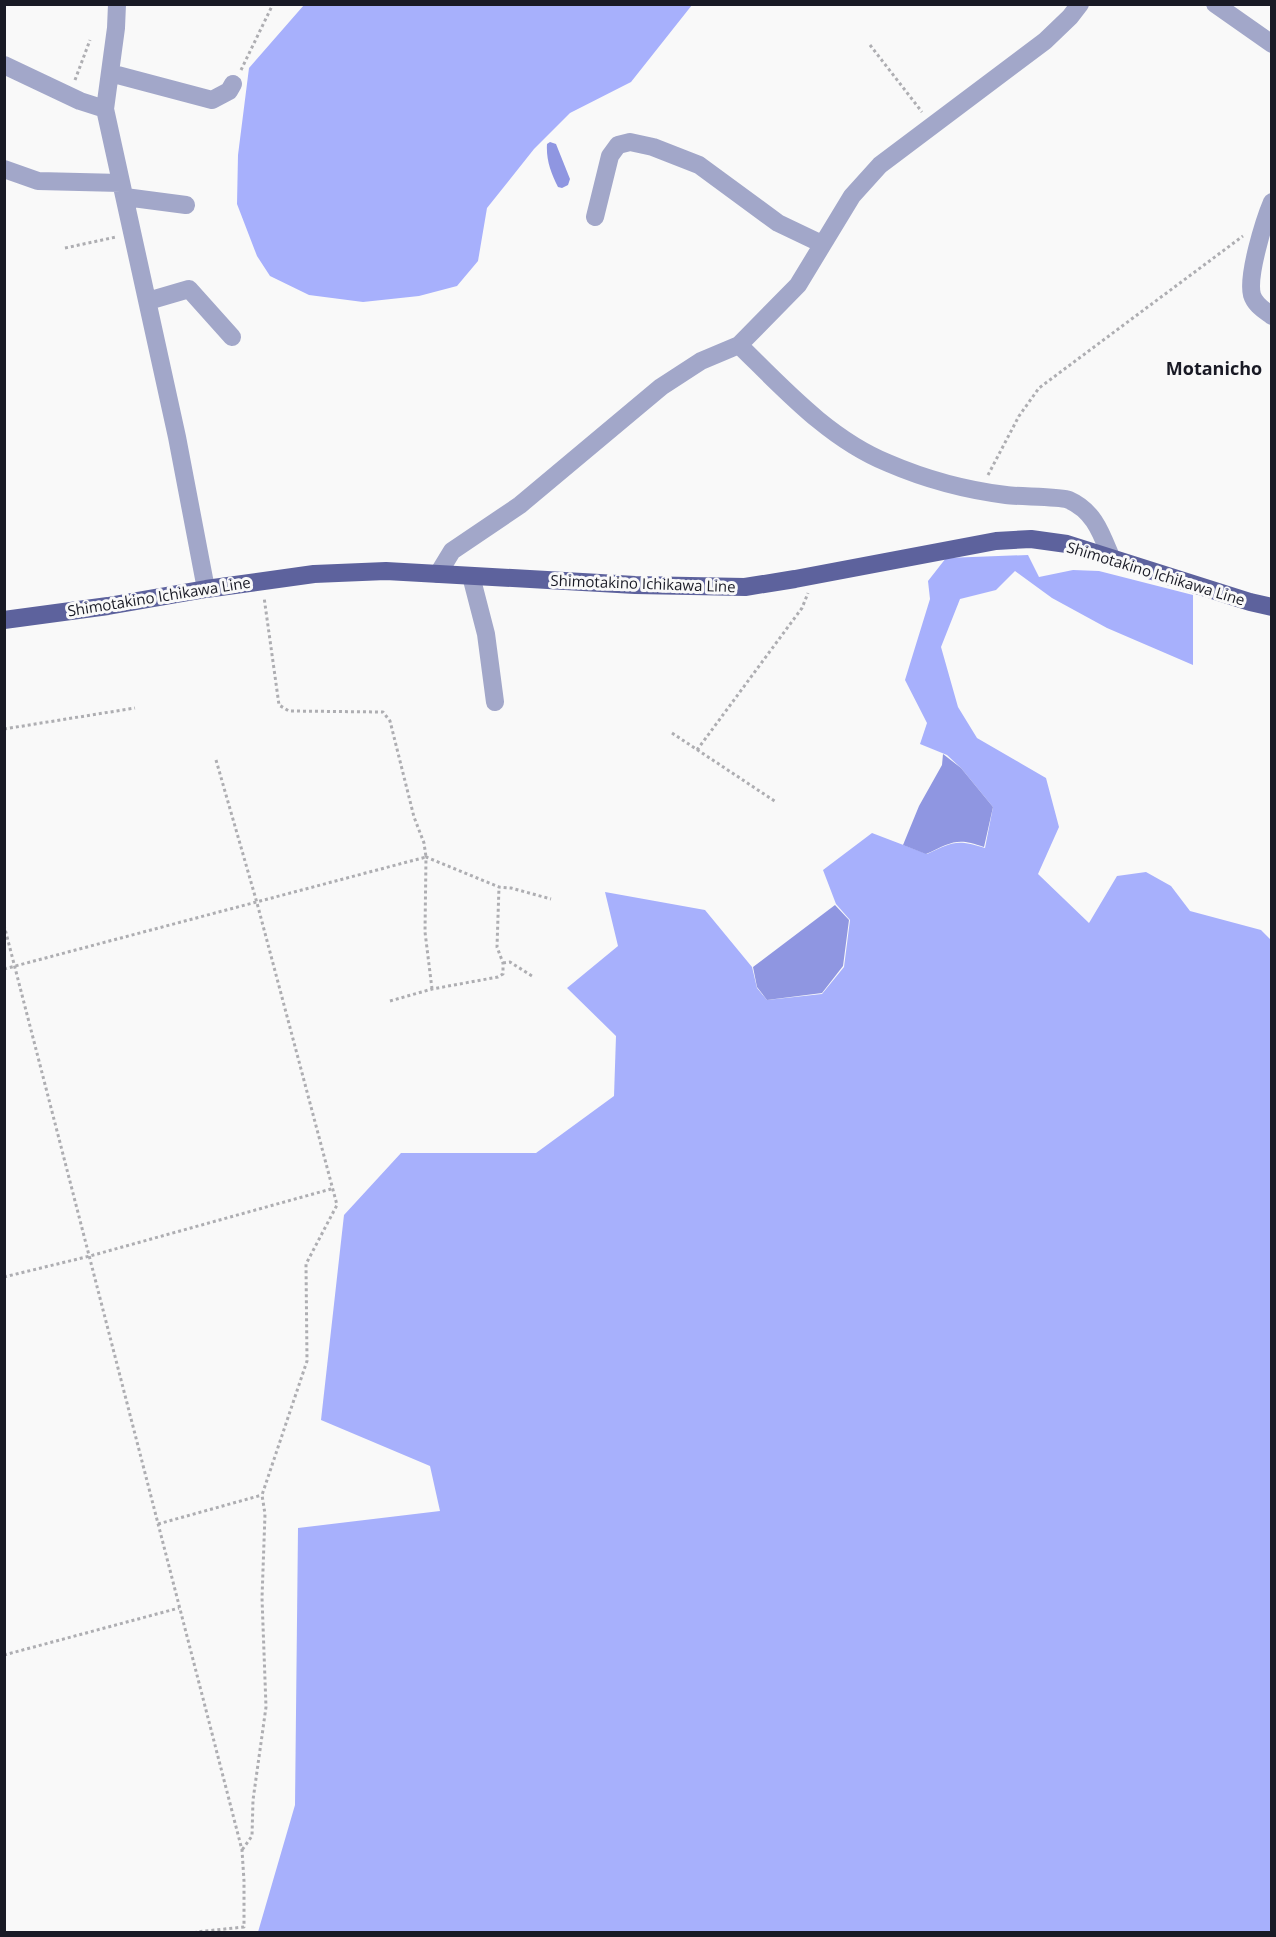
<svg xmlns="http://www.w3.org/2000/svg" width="1276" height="1937" viewBox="0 0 1276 1937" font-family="'Open Sans',sans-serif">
	<rect width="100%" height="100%" fill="#f9f9f9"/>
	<path fill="#a7b0fc" d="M304,5V4L692,5L631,82L570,113L534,149L487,208L478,261L457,286L419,296L363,302L309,295L270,276L257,256L237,204L238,155L249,68Z
		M1028,555L1039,577L1073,570L1099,571L1193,595V665L1107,628L1052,598L1015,571L996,590L960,599L941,647L958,707L977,738L1046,778L1059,827L1038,874L1089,923L1117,876L1146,872L1171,886L1190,911L1261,930L1271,940V1932H258L295,1805L298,1528L440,1511L430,1466L321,1420L344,1215L401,1153H536L614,1096L616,1036L567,988L618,946L605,892L705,910L752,967L757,988L767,1000L822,994L844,967L850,920L836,904L823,870L872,833L927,854C953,842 956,839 985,848L993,807L961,768L947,755L920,744L927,723L905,680L930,599L928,581L946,558Z"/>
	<path fill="#8f96e1" d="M550,142L556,144L570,179L568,185L562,188L558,187C551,173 546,160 547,144Z
		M943,754L961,768L993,807L984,847C957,837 952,842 926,854L903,845L919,806L942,765Z
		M835,905L849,920L843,966L822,993L767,1000L757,987L753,967Z"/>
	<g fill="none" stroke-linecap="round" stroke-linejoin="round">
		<path stroke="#aeaeb2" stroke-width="3" stroke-dasharray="3 3" stroke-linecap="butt" d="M870,45L922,112
			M241,70L273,4
			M75,80L90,40
			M65,248L116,237
			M988,475L1019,416L1039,388L1243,236
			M4,729L135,708
			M672,733L776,802
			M697,750L802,608L808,593
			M216,760L257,903L337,1205L306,1264L307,1361L262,1495L265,1514L262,1598L266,1707L253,1800L252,1836L242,1850
			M4,925L242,1850L244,1881V1927L196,1932
			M503,963L510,962L532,976
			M4,969L426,857L424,843L414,817L390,721L383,712L289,711L279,705L264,597
			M432,989L425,932L426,857L499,887L511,888L551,899
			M390,1001L432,989L498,977L503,974V963L497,947L499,887
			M4,1277L90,1256L331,1189
			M158,1524L262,1495
			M4,1655L179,1608"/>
		<path stroke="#a2a7c9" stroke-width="18" d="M117,4L116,28L105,109L177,437L206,589
			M1215,4L1272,44
			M4,65L80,101L105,109
			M110,73L212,100L229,91L233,84
			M4,169L38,181L121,183
			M125,197L186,205
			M1272,202C1264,221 1247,276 1252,295C1255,305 1264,310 1272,316
			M595,217L610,156L618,145L630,142L653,147L699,165L778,223L822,244
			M148,301L189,289L232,337
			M739,345C784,389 829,439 888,463C925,479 966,490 1006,495C1020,497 1060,496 1069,500C1094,511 1101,533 1111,557
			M438,574L452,551L520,505L661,387L701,361L739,345L798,285L852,196L880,165L1045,41L1070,17L1080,4
			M471,576L486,634L495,702"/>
		<path stroke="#5d629d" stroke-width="18" d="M4,620L108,606L206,589L314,574L386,571L635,585L745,587L795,579L996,541L1031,539L1067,544L1250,602L1272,607"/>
	</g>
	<g text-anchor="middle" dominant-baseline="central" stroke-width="6" stroke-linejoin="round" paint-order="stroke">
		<g font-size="15" fill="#191a25" stroke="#f9f9f9">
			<text transform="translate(1156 573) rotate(17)">Shimotakino Ichikawa Line</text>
			<text transform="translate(643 583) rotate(2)">Shimotakino Ichikawa Line</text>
			<text transform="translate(159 596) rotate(-9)">Shimotakino Ichikawa Line</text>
		</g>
		<g font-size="18" font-weight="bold" fill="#191a25" stroke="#f9f9f9">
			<text x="1214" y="368">Motanicho</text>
		</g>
	</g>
	<rect width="1276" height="1937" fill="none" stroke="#191a25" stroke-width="12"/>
</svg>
